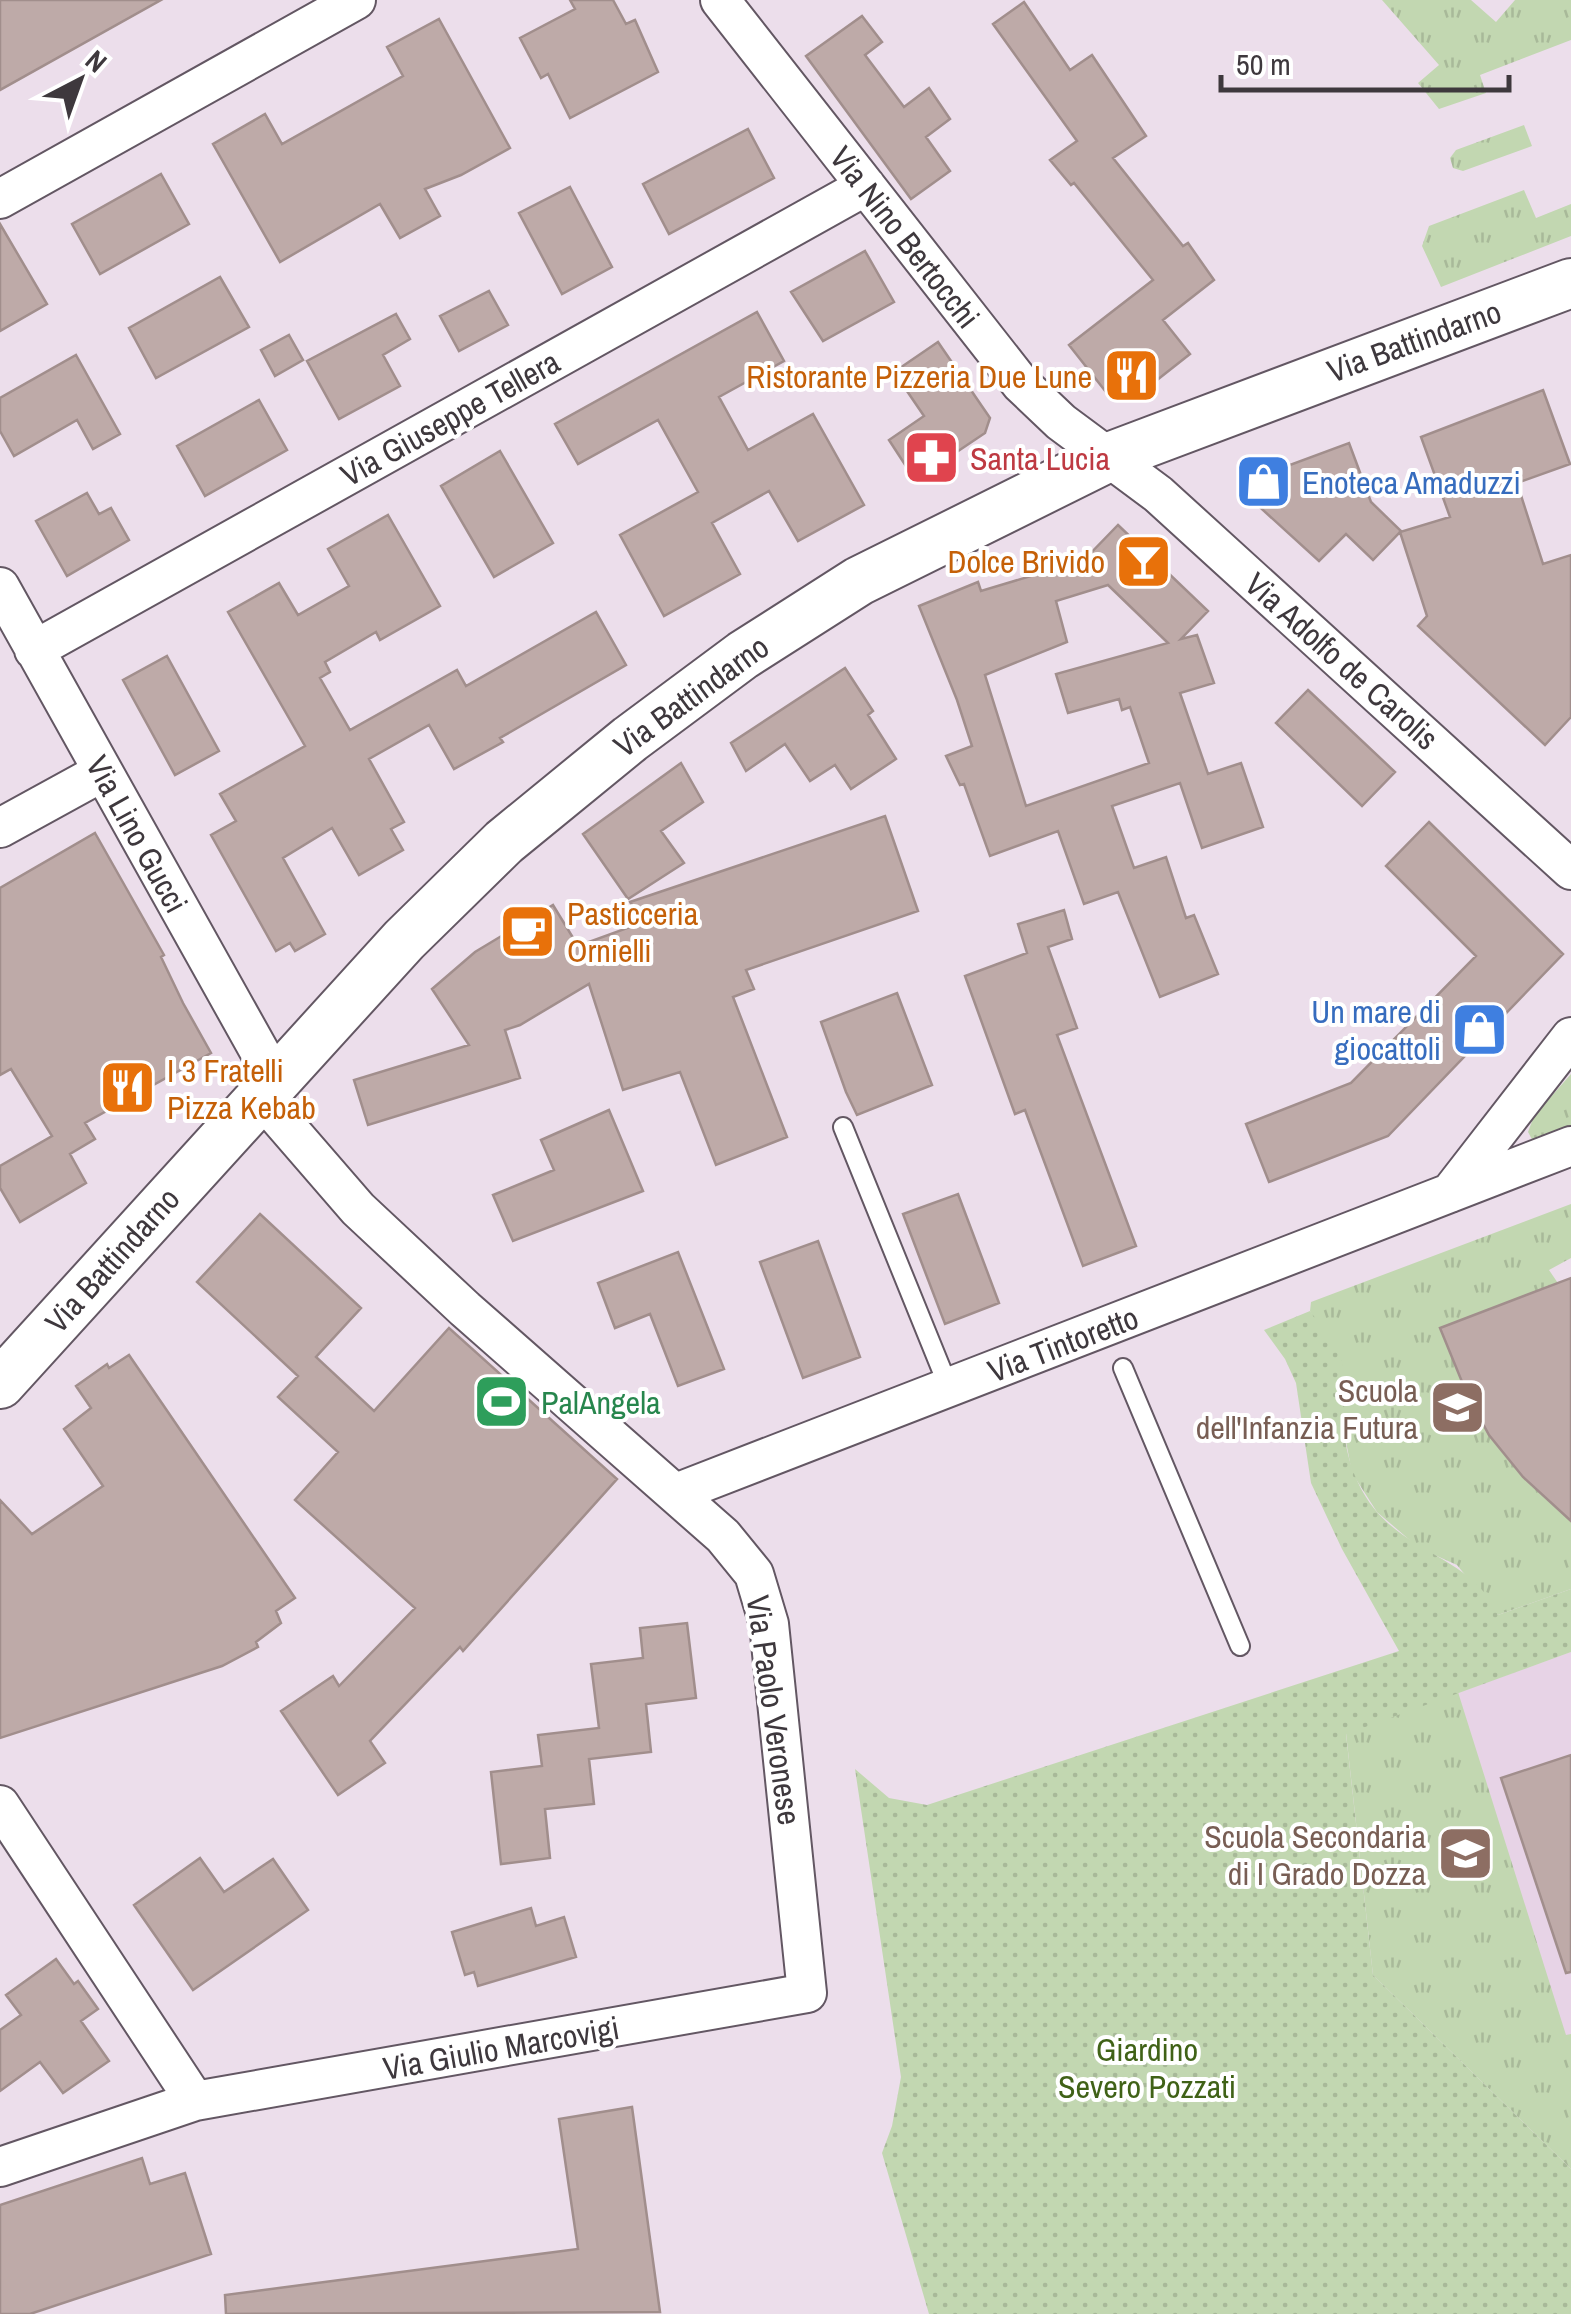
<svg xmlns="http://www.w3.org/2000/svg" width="1571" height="2314" viewBox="0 0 1571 2314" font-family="'Archivo Narrow',sans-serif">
	<defs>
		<pattern id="grass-tufts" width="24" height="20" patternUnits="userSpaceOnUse" patternTransform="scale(2.5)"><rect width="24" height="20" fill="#c2d7b1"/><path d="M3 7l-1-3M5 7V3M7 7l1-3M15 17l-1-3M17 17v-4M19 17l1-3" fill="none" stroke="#a8b999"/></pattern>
		<pattern id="park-dots" width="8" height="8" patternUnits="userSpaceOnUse" patternTransform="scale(2.5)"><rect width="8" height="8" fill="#c2d7b1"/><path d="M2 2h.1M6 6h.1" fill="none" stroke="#a8b999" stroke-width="1.8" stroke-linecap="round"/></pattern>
	</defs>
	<rect width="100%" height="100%" fill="#ecdeeb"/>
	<path fill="#e7d3e6" d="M1571,1652V2169L1346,1733Z"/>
	<path fill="url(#grass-tufts)" d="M1382,0H1471L1496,22L1515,0H1571V40L1480,75L1486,93L1439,109L1418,83L1439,65Z
		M1524,125L1532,146L1463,171L1453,168L1450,158L1456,150Z
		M1524,190L1536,218L1571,204V236L1441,287L1422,246L1429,226Z
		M1571,1074V1133L1534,1143L1528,1132L1534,1116Z
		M1571,1204V1258L1549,1270L1566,1295L1441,1329C1471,1412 1501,1464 1571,1520V1589L1498,1615L1457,1565L1419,1548L1377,1512L1352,1473L1344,1431V1385L1310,1311L1311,1302Z
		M1458,1692L1566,2035L1571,2034V2169L1373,1975L1346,1733Z"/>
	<path fill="url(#park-dots)" d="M1310,1311C1320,1325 1334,1341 1340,1357C1348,1378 1343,1404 1344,1426C1345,1456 1357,1489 1377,1512C1413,1554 1476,1562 1498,1615L1571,1589V1652L1346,1734L1373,1975L1571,2169V2314H929L882,2153L892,2126L901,2077L855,1769L889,1798L927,1805L1399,1651L1342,1549L1311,1483L1296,1383L1285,1359L1264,1330Z"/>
	<path fill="#beaaa8" stroke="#a18e8c" stroke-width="2.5" fill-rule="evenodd" d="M0,0H161L0,90Z
		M570,0H613L626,24L635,20L658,72L570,118L548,74L541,78L520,38L575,9Z
		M1024,2L1070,70L1092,55L1146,136L1113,158L1183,246L1188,243L1214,280L1163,320L1190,354L1133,399L1110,397L1069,345L1153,280L1074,183L1071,185L1050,160L1077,141L993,24Z
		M862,16L882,42L865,55L904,107L929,88L950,119L926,137L950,171L911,199L806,56Z
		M439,19L510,148L461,175L425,189L440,216L400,238L380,204L280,262L213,144L265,114L282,144L403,76L387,47Z
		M748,129L774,178L669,234L643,184Z
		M161,174L189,224L100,274L72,224Z
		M570,187L612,267L562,294L519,213Z
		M0,224L47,304L0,331Z
		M865,251L894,302L823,341L791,292Z
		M220,277L249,327L156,378L129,328Z
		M489,291L508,325L459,351L440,316Z
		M757,312L784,361L719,397L748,450L813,414L864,505L798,541L769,491L712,523L740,574L664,616L620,535L698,492L658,420L578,464L555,424Z
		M396,314L410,339L383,355L400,386L339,419L307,361Z
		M289,335L303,360L275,376L261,350Z
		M938,342L990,418L985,433L915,480L889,440L924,416L894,372Z
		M76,355L120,434L93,449L77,420L14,456L0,431V398Z
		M1543,390L1570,464L1517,483L1543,564L1571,555V717L1545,745L1418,626L1427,616L1400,532L1450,517L1421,437Z
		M259,400L287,450L205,496L177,446Z
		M1349,443L1371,502L1401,531L1373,560L1346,534L1319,561L1252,500L1255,478Z
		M500,451L553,543L494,577L441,486Z
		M87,493L99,514L111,508L129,540L67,576L36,521Z
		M388,515L440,606L380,640L376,632L325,662L330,672L320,678L350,730L457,670L466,686L596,612L626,665L500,738L503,742L454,769L429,725L369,759L404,822L391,829L403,850L359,875L332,828L283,858L325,934L295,951L290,943L276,951L211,835L236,821L220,794L305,746L228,612L279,583L298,615L349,586L328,549Z
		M1118,525L1208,611L1181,639L1197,635L1214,683L1180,693L1208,774L1241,763L1263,827L1202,848L1180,783L1112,806L1134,868L1166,857L1186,918L1194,915L1218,974L1160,997L1118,892L1084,904L1058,831L990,856L964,784L960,785L946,756L972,746L957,700L919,606L978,582L981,591L1084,560ZM1108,585L1168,643L1056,674L1068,713L1119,699L1122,710L1130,707L1149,763L1026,806L985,675L1067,642L1056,601Z
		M167,656L219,751L175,775L123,680Z
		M845,668L873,711L868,715L896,759L851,789L835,765L810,781L785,744L746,771L731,743Z
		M1308,690L1395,772L1362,806L1276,723Z
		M681,763L703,802L661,831L684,863L628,899L583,834Z
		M885,816L918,911L746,970L754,989L733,997L787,1137L716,1165L680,1072L623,1090L589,984L520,1025L505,1030L520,1078L368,1125L354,1080L469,1045L432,989L475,952L553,905L578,946L644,922L630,902Z
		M1429,822L1563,954L1388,1136L1269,1182L1246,1124L1351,1083L1476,956L1386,866Z
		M95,833L164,955L161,957L183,1003L211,1053L85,1123L95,1139L70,1154L86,1183L20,1222L0,1188V1166L52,1136L11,1069L0,1075V888Z
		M1064,910L1072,939L1048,947L1077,1028L1057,1035L1136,1246L1083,1266L1025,1110L1015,1114L965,976L1027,953L1018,924Z
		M897,993L932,1085L857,1115L846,1092L821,1022Z
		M609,1110L643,1191L513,1241L493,1195L554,1170L541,1140Z
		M958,1194L999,1303L945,1324L903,1214Z
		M260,1214L361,1308L316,1357L374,1411L449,1328L617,1479L463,1651L460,1647L370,1741L385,1763L338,1795L281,1711L333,1676L339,1686L415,1608L295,1500L338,1452L278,1397L298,1376L197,1282Z
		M818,1241L860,1357L803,1378L760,1262Z
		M678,1252L724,1369L678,1386L650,1314L615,1328L598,1283Z
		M1571,1278V1521L1523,1477L1489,1435L1467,1394L1440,1328Z
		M129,1355L295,1598L276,1611L281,1623L256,1642L258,1647L222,1666L0,1738V1500L32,1534L103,1486L64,1429L91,1408L76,1386L107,1364L109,1368Z
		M687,1623L696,1698L646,1704L651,1752L589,1759L594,1804L545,1809L550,1858L501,1864L491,1772L542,1766L538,1735L599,1728L591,1664L643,1658L640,1628Z
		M1571,1755V1972L1566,1973L1501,1778Z
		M200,1858L224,1892L273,1859L308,1910L193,1990L134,1905Z
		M531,1908L536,1926L564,1917L576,1957L478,1986L474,1972L465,1975L452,1932Z
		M56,1959L74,1984L78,1981L98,2009L81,2021L109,2061L63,2093L40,2062L0,2091V2030L21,2015L6,1995Z
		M632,2107L660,2312L226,2314L225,2295L578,2249L559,2119Z
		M142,2158L150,2184L185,2173L211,2254L30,2314H0V2205Z"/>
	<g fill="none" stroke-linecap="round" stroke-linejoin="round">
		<defs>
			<path id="service" d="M843,1127L949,1388
				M1123,1368L1240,1646"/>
			<path id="minor" d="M720,0L1021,384L1061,422L1158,494L1571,870
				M0,199L356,0
				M0,587L276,1081
				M34,650L866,186
				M0,828L102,772
				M1450,1193L1571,1037
				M676,1493L1571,1146
				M0,1805L195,2101
				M0,2167L195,2101L807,1993L769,1624L754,1574L723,1536L465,1309L358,1209L261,1097"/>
			<path id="tertiary" d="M0,1384L404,940L504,842L630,739L743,655L859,581L1109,457L1571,283"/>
		</defs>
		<use href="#service" stroke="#635763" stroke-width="22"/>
		<use href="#minor" stroke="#635763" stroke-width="42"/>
		<use href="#tertiary" stroke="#635763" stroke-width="52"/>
		<use href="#service" stroke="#fff" stroke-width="18"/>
		<use href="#minor" stroke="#fff" stroke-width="38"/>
		<use href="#tertiary" stroke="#fff" stroke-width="48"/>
	</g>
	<defs>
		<symbol id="restaurant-square" viewBox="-11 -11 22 22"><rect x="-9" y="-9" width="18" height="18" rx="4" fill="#e8710a" stroke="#fff"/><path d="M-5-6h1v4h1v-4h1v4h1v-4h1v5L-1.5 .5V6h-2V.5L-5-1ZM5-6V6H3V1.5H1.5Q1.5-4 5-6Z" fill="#fff"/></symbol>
		<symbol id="pharmacy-square" viewBox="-11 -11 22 22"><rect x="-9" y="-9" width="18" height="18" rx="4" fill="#e0444e" stroke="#fff"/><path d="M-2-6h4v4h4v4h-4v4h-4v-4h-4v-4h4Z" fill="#fff"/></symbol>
		<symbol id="shop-square" viewBox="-11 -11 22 22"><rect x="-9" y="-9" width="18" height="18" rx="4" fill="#3f7fe0" stroke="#fff"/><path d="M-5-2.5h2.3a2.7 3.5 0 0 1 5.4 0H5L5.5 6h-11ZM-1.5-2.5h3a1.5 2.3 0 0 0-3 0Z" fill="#fff"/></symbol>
		<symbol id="bar-square" viewBox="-11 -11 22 22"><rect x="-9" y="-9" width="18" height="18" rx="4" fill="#e8710a" stroke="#fff"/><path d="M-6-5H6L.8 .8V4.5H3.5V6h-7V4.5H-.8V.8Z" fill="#fff"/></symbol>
		<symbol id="cafe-square" viewBox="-11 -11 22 22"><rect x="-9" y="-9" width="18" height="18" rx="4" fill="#e8710a" stroke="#fff"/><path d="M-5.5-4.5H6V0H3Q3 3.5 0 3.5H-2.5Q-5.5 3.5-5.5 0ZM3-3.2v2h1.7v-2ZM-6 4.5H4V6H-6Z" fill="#fff"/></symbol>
		<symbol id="stadium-square" viewBox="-11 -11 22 22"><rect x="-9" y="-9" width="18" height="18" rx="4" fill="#2e9e5b" stroke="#fff"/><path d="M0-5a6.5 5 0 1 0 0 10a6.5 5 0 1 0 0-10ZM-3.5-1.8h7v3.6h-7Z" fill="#fff"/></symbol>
		<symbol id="school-square" viewBox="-11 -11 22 22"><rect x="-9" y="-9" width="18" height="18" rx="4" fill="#8d6e63" stroke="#fff"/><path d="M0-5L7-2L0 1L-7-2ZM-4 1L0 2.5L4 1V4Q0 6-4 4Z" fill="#fff"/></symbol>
	</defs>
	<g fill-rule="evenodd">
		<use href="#restaurant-square" x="1100" y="344" width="63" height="63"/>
		<use href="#pharmacy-square" x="900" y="426" width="63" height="63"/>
		<use href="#shop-square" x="1232" y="450" width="63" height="63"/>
		<use href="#bar-square" x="1112" y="530" width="63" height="63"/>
		<use href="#cafe-square" x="496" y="900" width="63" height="63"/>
		<use href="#shop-square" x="1448" y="998" width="63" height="63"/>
		<use href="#restaurant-square" x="96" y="1056" width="63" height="63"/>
		<use href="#stadium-square" x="470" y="1370" width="63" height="63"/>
		<use href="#school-square" x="1426" y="1376" width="63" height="63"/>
		<use href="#school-square" x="1434" y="1822" width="63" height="63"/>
	</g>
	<g text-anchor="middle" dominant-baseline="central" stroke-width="8" stroke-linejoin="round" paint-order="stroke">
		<g font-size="32" fill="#3e383d" stroke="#fff">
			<text transform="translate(905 237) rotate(52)">Via Nino Bertocchi</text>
			<text transform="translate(1414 341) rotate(-20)">Via Battindarno</text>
			<text transform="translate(450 418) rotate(-29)">Via Giuseppe Tellera</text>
			<text transform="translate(1342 661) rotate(42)">Via Adolfo de Carolis</text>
			<text transform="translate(691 696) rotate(-36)">Via Battindarno</text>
			<text transform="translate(137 834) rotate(61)">Via Lino Gucci</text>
			<text transform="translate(112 1260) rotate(-48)">Via Battindarno</text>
			<text transform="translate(1063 1344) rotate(-21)">Via Tintoretto</text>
			<text transform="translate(774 1710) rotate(82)">Via Paolo Veronese</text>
			<text transform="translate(501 2048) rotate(-10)">Via Giulio Marcovigi</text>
		</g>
		<g font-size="32" fill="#c56008" stroke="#fff" text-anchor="end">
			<text x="1092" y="376">Ristorante Pizzeria Due Lune</text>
			<text x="1105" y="561">Dolce Brivido</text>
			<text x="567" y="913" text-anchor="start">Pasticceria<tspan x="567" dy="37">Ornielli</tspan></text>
			<text x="167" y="1070" text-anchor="start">I 3 Fratelli<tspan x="167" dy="37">Pizza Kebab</tspan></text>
		</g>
		<g font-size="32" fill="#be3a42" stroke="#fff" text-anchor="start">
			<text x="970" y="458">Santa Lucia</text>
		</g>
		<g font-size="32" fill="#366cbe" stroke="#fff" text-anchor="start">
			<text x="1302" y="482">Enoteca Amaduzzi</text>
			<text x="1441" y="1011" text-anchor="end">Un mare di<tspan x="1441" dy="37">giocattoli</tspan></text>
		</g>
		<g font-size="32" fill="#785e54" stroke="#fff" text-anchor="end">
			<text x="1418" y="1390">Scuola<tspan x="1418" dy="37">dell'Infanzia Futura</tspan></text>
			<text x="1426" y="1836">Scuola Secondaria<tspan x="1426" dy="37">di I Grado Dozza</tspan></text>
		</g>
		<g font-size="32" fill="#27864d" stroke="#fff" text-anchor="start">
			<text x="541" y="1402">PalAngela</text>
		</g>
		<g font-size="32" fill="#406217" stroke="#fff">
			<text x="1147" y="2049">Giardino<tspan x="1147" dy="37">Severo Pozzati</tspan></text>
		</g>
	</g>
	<g transform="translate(80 80) rotate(41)" stroke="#ffffff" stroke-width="8" paint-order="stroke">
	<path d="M0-8L18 38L0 25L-18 38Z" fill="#3e383d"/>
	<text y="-15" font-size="28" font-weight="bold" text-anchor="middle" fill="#3e383d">N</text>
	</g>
	<path d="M1221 75v15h288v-15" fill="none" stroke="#3e383d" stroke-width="5"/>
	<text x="1236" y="75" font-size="30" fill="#3e383d" stroke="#ffffff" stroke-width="8" paint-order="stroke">50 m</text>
</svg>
